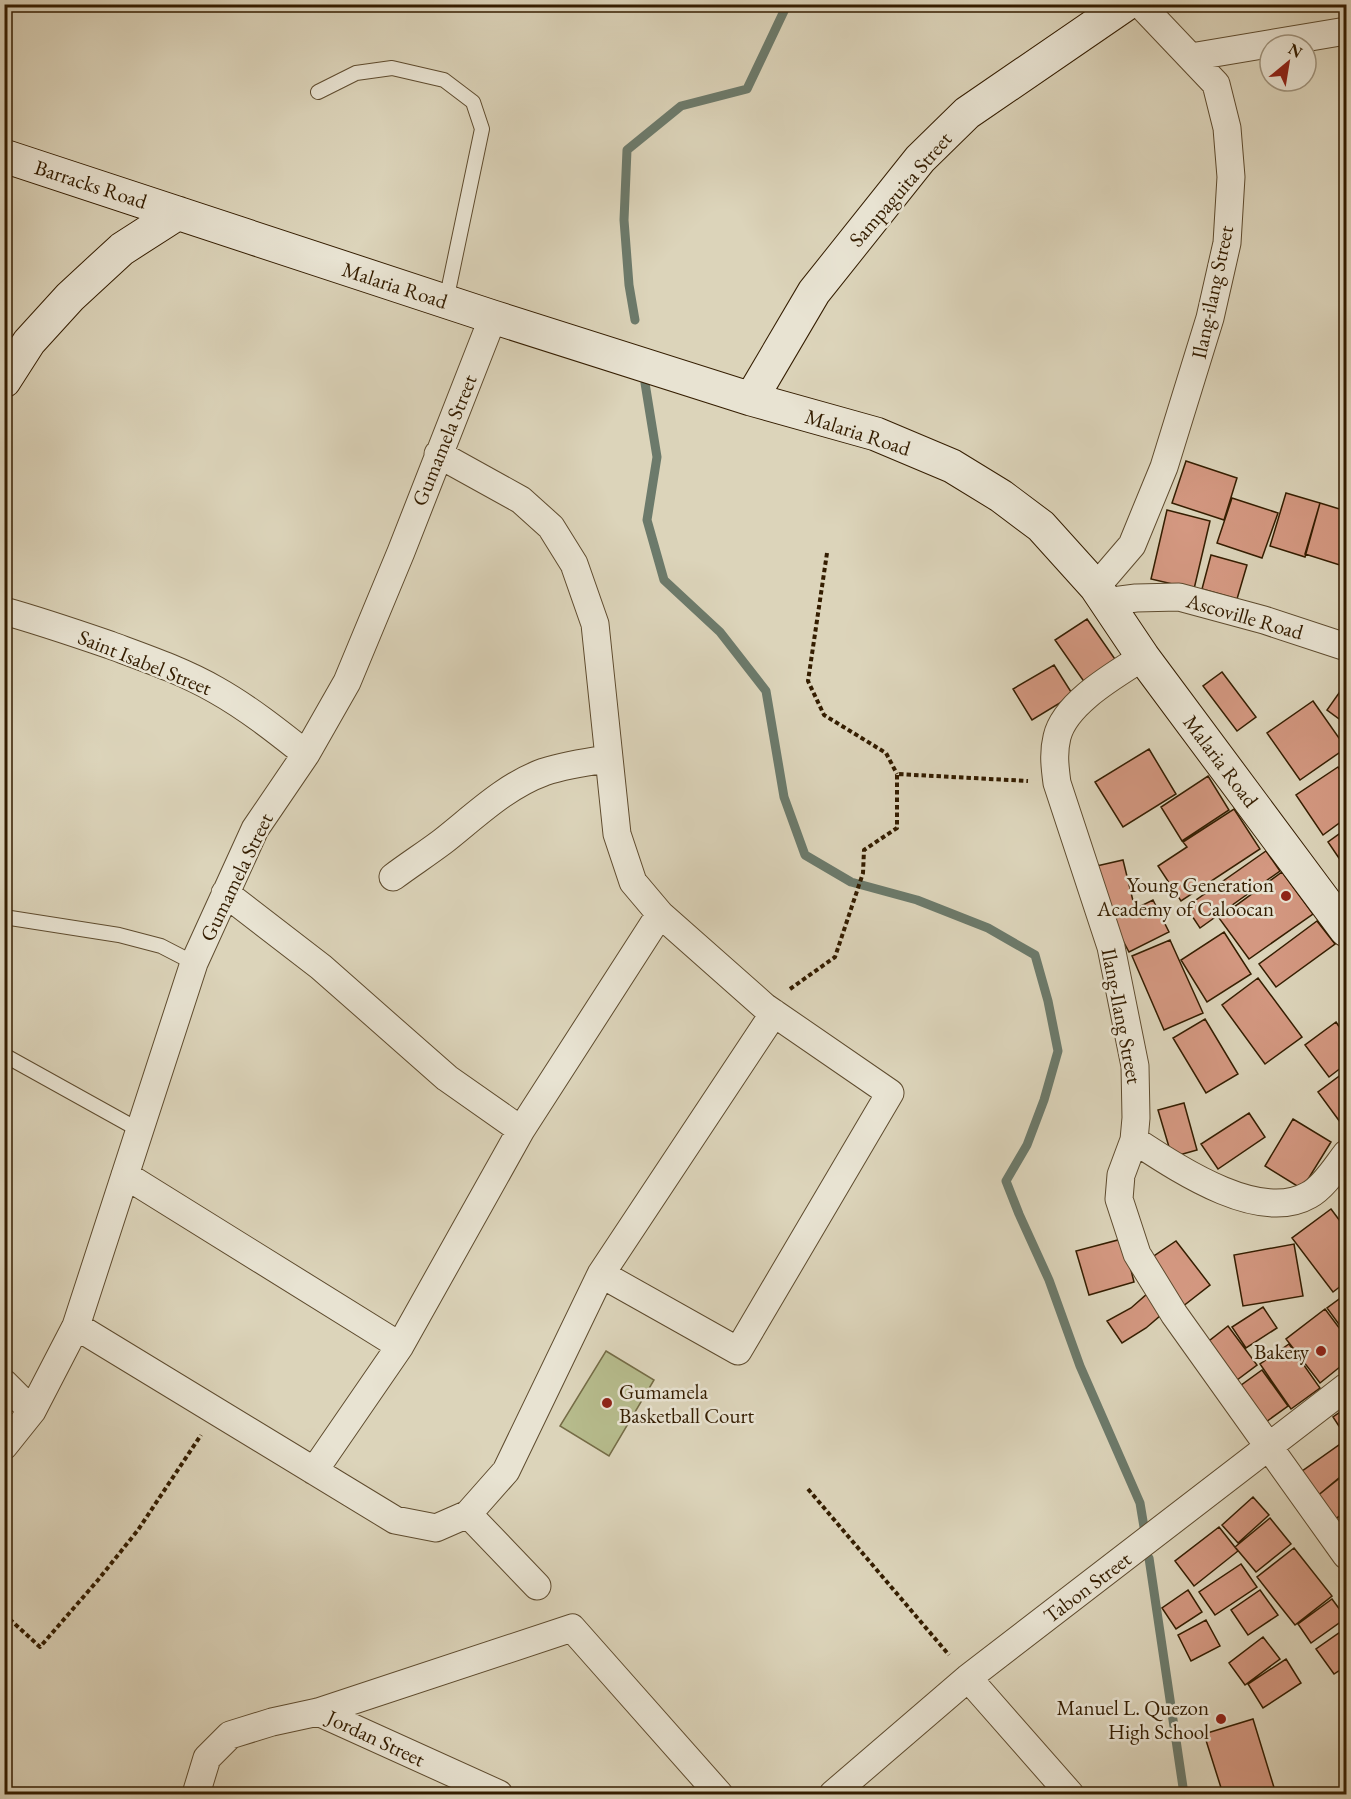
<svg xmlns="http://www.w3.org/2000/svg" width="1351" height="1799" viewBox="0 0 1351 1799" font-family="'EB Garamond',serif">
	<rect width="100%" height="100%" fill="#dcd4ba"/>
	<filter id="stains"><feTurbulence type="fractalNoise" baseFrequency=".00333" numOctaves="4"/><feColorMatrix values="0 0 0 0 .2 0 0 0 0 .09 0 0 0 0 .02 0 0 0 .5 -.17"/></filter>
	<radialGradient id="worn" r=".72"><stop offset=".6" stop-color="#630" stop-opacity="0"/><stop offset="1" stop-color="#630" stop-opacity=".3"/></radialGradient>
	<path fill="#b6bb8c" stroke="#756c46" stroke-width="1.5" d="M606,1351L654,1380L609,1456L560,1426Z"/>
	<g fill="none" stroke-linecap="round" stroke-linejoin="round">
		<path stroke="#6c7a6b" stroke-width="9" d="M635,320L629,285L624,220L627,150L681,106L747,89L784,11V4
			M645,383L657,457L647,520L664,580L720,632L766,691L784,797L805,855L851,882L917,900L988,928L1035,955L1048,1001L1058,1051L1044,1100L1027,1145L1006,1181L1019,1214L1049,1280L1080,1366L1140,1503L1145,1533
			M1149,1558L1184,1794"/>
	</g>
	<path fill="#d49881" stroke="#341d00" stroke-width="1.5" d="M1186,461L1237,478L1224,520L1172,503Z
		M1286,493L1320,503L1305,557L1270,546Z
		M1232,498L1278,513L1262,558L1217,543Z
		M1320,503L1346,511V567L1305,554Z
		M1167,510L1210,521L1194,589L1151,579Z
		M1211,555L1247,565L1237,599L1202,589Z
		M1087,619L1117,662L1085,683L1055,640Z
		M1054,665L1073,695L1032,720L1013,689Z
		M1222,672L1256,717L1237,731L1203,686Z
		M1346,683V724L1327,710Z
		M1313,701L1346,748L1300,780L1267,733Z
		M1149,749L1176,794L1123,827L1095,782Z
		M1338,767L1346,780V818L1323,835L1296,795Z
		M1208,776L1229,810L1182,841L1161,807Z
		M1234,809L1260,849L1181,901L1158,866L1187,847L1183,842Z
		M1346,829V866L1345,867L1328,842Z
		M1266,851L1280,871L1200,928L1186,907Z
		M1123,860L1135,909L1104,916L1092,867Z
		M1282,872L1313,914L1249,959L1219,918Z
		M1153,900L1169,932L1129,952L1112,920Z
		M1317,921L1335,944L1276,987L1259,964Z
		M1224,932L1251,974L1207,1002L1181,960Z
		M1170,940L1203,1013L1164,1030L1132,956Z
		M1258,978L1302,1037L1265,1064L1222,1005Z
		M1205,1019L1238,1074L1206,1093L1173,1038Z
		M1336,1022L1346,1037V1064L1329,1077L1305,1045Z
		M1346,1071V1123L1343,1126L1318,1092Z
		M1184,1103L1197,1150L1172,1157L1158,1110Z
		M1249,1113L1265,1137L1218,1169L1201,1144Z
		M1293,1119L1331,1142L1302,1189L1265,1166Z
		M1331,1209L1346,1229V1282L1333,1292L1292,1238Z
		M1118,1240L1129,1262L1134,1282L1089,1295L1076,1251Z
		M1176,1241L1210,1285L1182,1307L1148,1260Z
		M1294,1244L1303,1296L1243,1306L1234,1255Z
		M1147,1294L1161,1315L1146,1328L1122,1343L1107,1321L1131,1308Z
		M1346,1294V1334L1327,1308Z
		M1263,1307L1277,1328L1246,1348L1232,1327Z
		M1325,1309L1346,1337V1362L1320,1383L1286,1339Z
		M1228,1326L1257,1365L1229,1386L1200,1348Z
		M1289,1344L1320,1388L1291,1409L1260,1364Z
		M1262,1370L1288,1406L1259,1427L1233,1391Z
		M1346,1408V1437L1333,1417Z
		M1346,1440V1473L1316,1497L1298,1474Z
		M1340,1477L1346,1485V1511L1334,1520L1316,1497Z
		M1253,1497L1269,1515L1238,1543L1222,1525Z
		M1346,1511V1534L1334,1520Z
		M1270,1518L1291,1544L1256,1572L1235,1547Z
		M1219,1527L1238,1551L1194,1586L1175,1561Z
		M1294,1548L1332,1596L1295,1625L1257,1577Z
		M1241,1564L1257,1587L1215,1615L1199,1592Z
		M1188,1590L1202,1612L1176,1629L1162,1608Z
		M1260,1590L1278,1615L1248,1635L1231,1610Z
		M1332,1599L1346,1618L1311,1643L1298,1624Z
		M1206,1620L1220,1646L1191,1661L1178,1635Z
		M1346,1628V1666L1334,1674L1316,1649Z
		M1263,1637L1280,1659L1245,1685L1229,1663Z
		M1286,1659L1301,1683L1263,1708L1248,1684Z
		M1253,1719L1276,1794H1223L1204,1734Z"/>
	<g fill="none" stroke-linecap="round" stroke-linejoin="round">
		<defs>
			<path id="lane" d="M318,92L356,73L392,68L444,80L473,102L482,129L446,301
				M4,917L119,935L161,946L194,963
				M4,1055L139,1130"/>
			<path id="street" d="M1191,57L1346,31
				M438,454L521,500L551,527L574,564L595,624L617,834L633,882L660,914L765,1007L890,1093L738,1351L601,1274
				M1096,587L1132,545L1164,467L1210,318L1227,243L1231,177L1227,128L1216,84L1140,4
				M1105,602L1136,598L1179,597L1264,620L1346,647
				M4,611C40,621 75,633 110,645C145,658 183,671 216,690C248,708 277,731 306,754
				M1143,657C1115,675 1065,703 1057,737C1053,753 1055,768 1057,783L1111,947L1135,1066L1136,1118L1134,1140L1121,1175L1119,1199L1137,1254L1174,1314L1346,1555
				M393,877C409,865 426,854 442,842C474,817 505,786 544,772C565,765 586,762 607,759
				M225,893L321,967L447,1078L521,1130
				M1134,1140C1177,1168 1259,1224 1309,1195C1324,1187 1336,1167 1346,1154
				M125,1175L400,1346
				M76,1326L395,1520L436,1528L468,1514L537,1586
				M4,1383L32,1411
				M4,1446L32,1411L76,1326L194,963L255,829L306,754L347,682L401,552L493,317
				M314,1471L400,1346L521,1130L660,914
				M468,1514L506,1471L601,1274L774,1013
				M968,1678L1070,1794
				M318,1712L499,1794
				M196,1794L207,1758L230,1735L272,1722L318,1712L572,1628L719,1794
				M833,1794L968,1678L1346,1387"/>
			<path id="secondary" d="M4,156L493,317L751,399L876,434L952,466L1001,496L1041,526L1096,587L1143,657L1346,930
				M4,381L29,342L70,297L122,249L178,213
				M751,399L814,292L920,159L967,113L1126,4"/>
		</defs>
		<use href="#lane" stroke="#5e4b2e" stroke-width="16"/>
		<use href="#street" stroke="#5e4b2e" stroke-width="29"/>
		<use href="#secondary" stroke="#341d00" stroke-width="35"/>
		<path stroke="#341d00" stroke-width="4" stroke-dasharray="4.5 3" stroke-linecap="butt" d="M827,553L808,681L824,715L886,753L897,774
			M790,989L835,957L863,873L864,850L897,828V774L1028,781
			M808,1489L949,1655
			M4,1614L40,1647L98,1580L138,1530L201,1435"/>
		<use href="#lane" stroke="#e8e3d2" stroke-width="14"/>
		<use href="#street" stroke="#e8e3d2" stroke-width="27"/>
		<use href="#secondary" stroke="#e8e3d2" stroke-width="33"/>
	</g>
	<g fill="#8f2418" stroke="#e8e3d2" stroke-width="2">
		<circle cx="1286" cy="896" r="6"/>
		<circle cx="1321" cy="1351" r="6"/>
		<circle cx="607" cy="1403" r="6"/>
		<circle cx="1221" cy="1719" r="6"/>
	</g>
	<g text-anchor="middle" dominant-baseline="central" stroke-width="5" stroke-linejoin="round" paint-order="stroke">
		<g font-size="21" fill="#341d00" stroke="#e8e3d2">
			<text transform="translate(91 184) rotate(18)">Barracks Road</text>
			<text transform="translate(900 189) rotate(-49)">Sampaguita Street</text>
			<text transform="translate(395 285) rotate(18)">Malaria Road</text>
			<text transform="translate(1212 292) rotate(-78)">Ilang-ilang Street</text>
			<text transform="translate(858 432) rotate(18)">Malaria Road</text>
			<text transform="translate(444 440) rotate(-68)">Gumamela Street</text>
			<text transform="translate(1245 616) rotate(16)">Ascoville Road</text>
			<text transform="translate(145 662) rotate(22)">Saint Isabel Street</text>
			<text transform="translate(1221 761) rotate(53)">Malaria Road</text>
			<text transform="translate(236 877) rotate(-64)">Gumamela Street</text>
			<text transform="translate(1122 1016) rotate(79)">Ilang-Ilang Street</text>
			<text transform="translate(1087 1587) rotate(-37)">Tabon Street</text>
			<text transform="translate(376 1738) rotate(25)">Jordan Street</text>
		</g>
		<g font-size="21" fill="#341d00" stroke="#e8e3d2" text-anchor="end">
			<text x="1274" y="884">Young Generation<tspan x="1274" dy="24">Academy of Caloocan</tspan></text>
			<text x="1309" y="1351">Bakery</text>
			<text x="619" y="1391" text-anchor="start">Gumamela<tspan x="619" dy="24">Basketball Court</tspan></text>
			<text x="1209" y="1707">Manuel L. Quezon<tspan x="1209" dy="24">High School</tspan></text>
		</g>
	</g>
	<rect width="1351" height="1799" fill="none" stroke="#dcd4ba" stroke-width="24"/>
	<rect x="6" y="6" width="1339" height="1787" fill="none" stroke="#341d00" stroke-width="3"/>
	<rect x="12" y="12" width="1327" height="1775" fill="none" stroke="#341d00" stroke-width="1.5"/>
	<g transform="translate(1288 63) rotate(30)"><circle r="28" fill="#e8e3d2" stroke="#a0947e" stroke-width="1.5"/>
	<path d="M0-4.5L10 22L0 15L-10 22Z" fill="#8f2418"/>
	<text y="-9" font-size="16" font-weight="bold" text-anchor="middle" fill="#341d00">N</text>
	</g>
	<rect width="100%" height="100%" filter="url(#stains)"/>
	<rect width="100%" height="100%" fill="url(#worn)"/>
</svg>
